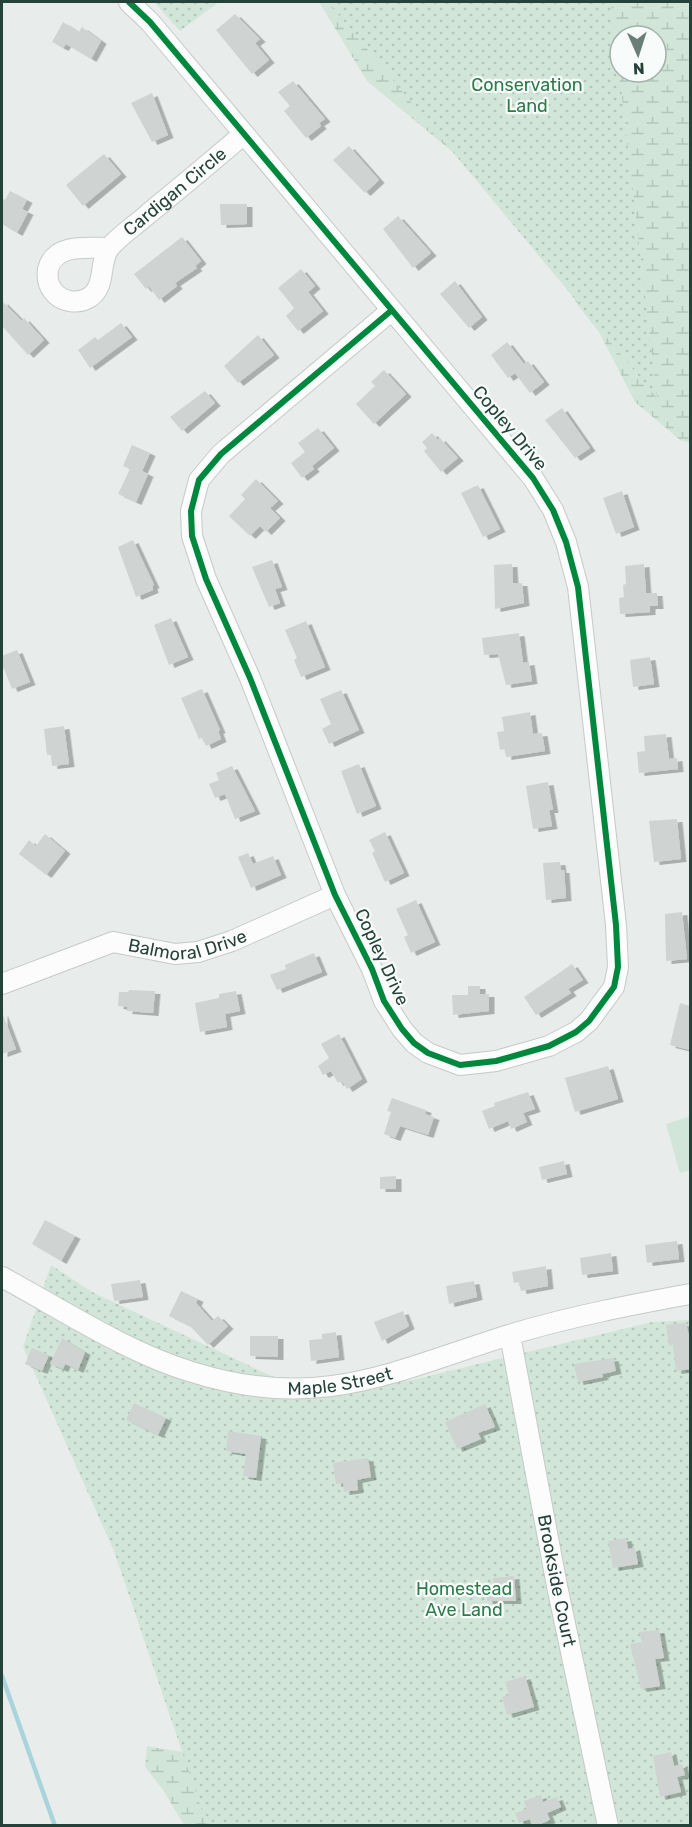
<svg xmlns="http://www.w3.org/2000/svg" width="692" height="1827" viewBox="0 0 692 1827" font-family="Rubik,sans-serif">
	<defs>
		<pattern id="wetland-marsh" width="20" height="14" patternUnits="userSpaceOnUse" patternTransform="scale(1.5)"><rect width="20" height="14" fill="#d1e6d8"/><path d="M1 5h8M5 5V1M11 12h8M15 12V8" fill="none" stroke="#b3c6ba"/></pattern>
		<pattern id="park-dots" width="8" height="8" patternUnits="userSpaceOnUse" patternTransform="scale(1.5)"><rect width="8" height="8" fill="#d1e6d8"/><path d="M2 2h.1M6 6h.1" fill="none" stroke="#b3c6ba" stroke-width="1.8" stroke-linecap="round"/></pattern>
		<filter id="shadow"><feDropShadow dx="5.5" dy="3" stdDeviation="0" flood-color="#0004"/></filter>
	</defs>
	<rect width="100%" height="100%" fill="#e8edeb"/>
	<path fill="#d1e6d8" d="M690,1116V1170L680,1173L666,1124Z"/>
	<path fill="url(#wetland-marsh)" fill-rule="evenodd" d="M319,2H690V443L680,440L635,402L599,332L577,304L555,262L489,182L367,81ZM620,36H656V72H620Z
		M147,1746L200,1755L290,1825H184L163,1790L145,1767Z"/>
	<path fill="url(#park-dots)" d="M154,2H219L180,31Z
		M328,2H611L657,398Z
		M51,1265L92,1292L276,1378L408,1381L652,1322L690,1320V1825H207L114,1551L23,1347Z"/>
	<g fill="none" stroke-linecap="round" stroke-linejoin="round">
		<path stroke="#a9d4db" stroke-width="4.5" d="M2,1676L55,1826"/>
	</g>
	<path fill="#cfd4d2" filter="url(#shadow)" d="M235,14L260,39L255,43L269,60L252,74L216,30Z
		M63,22L79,32L82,27L101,41L91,59L66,44L63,48L52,42Z
		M293,81L325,119L319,123L321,126L306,138L284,111L290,106L278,92Z
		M152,93L168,135L152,142L131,103Z
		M349,146L379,180L365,193L333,160Z
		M104,154L121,174L83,206L66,185Z
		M10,191L27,200L22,209L28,212L17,233L2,224V198L5,200Z
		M220,204H247V224L221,225Z
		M398,216L431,253L413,268L383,229Z
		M182,237L201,261L195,266L197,268L175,283L177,286L159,300L149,286L146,289L134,274Z
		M301,269L315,286L308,292L323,311L298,331L286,316L294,308L278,288Z
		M455,281L482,317L469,328L440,294Z
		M2,301L22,321L24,318L44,340L28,355L2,326Z
		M121,323L132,337L90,368L78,350L95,337L98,340Z
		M258,335L274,355L238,383L224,366Z
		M507,342L524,364L528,361L544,382L530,393L515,373L508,378L491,355Z
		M384,370L406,394L374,424L356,404L375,386L371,382Z
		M205,391L215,403L182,431L170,417Z
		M562,408L590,448L575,458L545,420Z
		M318,428L334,448L312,466L314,469L302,478L291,463L305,452L298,443Z
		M432,433L438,440L440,438L458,458L441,472L424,451L427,448L422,442Z
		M132,445L150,453L142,471L148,474L136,502L118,494L130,469L123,466Z
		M256,479L278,501L270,508L280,518L266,532L260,526L250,536L229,516L245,499L241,495Z
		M478,485L500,529L483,537L461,493Z
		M622,491L634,527L616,534L603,498Z
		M133,540L154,585L152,586L153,590L136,597L118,547Z
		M272,560L282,587L275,589L280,603L269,607L252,567Z
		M512,564L513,583H522L524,603L495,609L494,565Z
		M644,564L646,593H657L658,606H650V612L620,614L619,598L624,597L623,585L626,584L625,566Z
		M171,618L188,657L169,665L154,625Z
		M306,621L325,667L301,677L294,660L297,658L285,630Z
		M519,633L523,663L529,662L532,681L506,685L498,654L484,655L482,638Z
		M17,650L30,682L12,689L2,664V656Z
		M650,657L654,684L633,687L630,660Z
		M202,689L220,730L218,731L221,739L206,746L202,738L199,739L181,698Z
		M341,690L359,730L329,744L322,729L331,724L320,699Z
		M530,712L533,734L542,733L545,751L506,757L505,749L500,750L497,732L504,731L502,717Z
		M64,726L69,764L52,766L51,755H47L44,729Z
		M666,734L669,759L677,758L678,769L639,773L637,752L645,751L644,736Z
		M359,764L376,806L357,814L341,771Z
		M232,766L255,811L235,819L225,794L215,798L209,784L219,780L216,773Z
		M548,782L553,810H549L552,826L533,829L526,786Z
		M677,819L681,859L654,862L649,821Z
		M385,832L404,873L385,882L372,853L375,851L369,840Z
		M45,834L65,851L46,875L19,854L29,840L36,846Z
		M248,853L253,864L273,856L281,875L251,888L238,857Z
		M560,862L561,870H564L566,898L546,900L543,863Z
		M416,900L435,942L411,953L404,937L408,935L396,909Z
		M682,912L687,959L666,961L665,914Z
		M314,953L322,972L277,990L270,975L286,969L285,965Z
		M572,964L583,980L568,989L571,993L536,1015L524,997Z
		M468,986H480V994H489V1011L453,1015L452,995H468Z
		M129,990L155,991L153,1013L127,1011V1007L118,1006L119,992H128Z
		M236,991L240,1011L225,1014L227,1027L200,1032L195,1003L219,998V994Z
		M680,1003L690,1006V1050L670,1045Z
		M2,1012L16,1049L2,1054Z
		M339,1034L362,1079L347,1089L342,1081L338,1083L331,1071L323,1075L318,1066L329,1058L321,1044Z
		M608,1066L618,1099L575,1112L565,1078Z
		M528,1092L535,1109L523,1113L527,1122L511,1129L508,1121L489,1129L482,1111L495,1106L494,1103Z
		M392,1098L426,1110L425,1114L434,1117L428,1135L400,1126L395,1138L384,1134L391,1112L387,1111Z
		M564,1161L567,1174L542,1180L539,1167Z
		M396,1176V1189H380V1177Z
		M45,1220L75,1236L61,1261L32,1244Z
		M677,1241L679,1259L647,1263L645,1245Z
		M611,1253L613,1271L582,1275L580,1258Z
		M546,1266L548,1286L521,1291L519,1282L514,1283L512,1272Z
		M140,1280L143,1297L114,1301L111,1284Z
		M474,1281L477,1297L449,1304L446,1286Z
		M181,1291L198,1299L196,1303L212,1321L218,1316L228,1326L208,1345L190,1326L169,1316Z
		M403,1311L409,1326L382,1341L374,1322Z
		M686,1323L690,1340V1369L676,1371L673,1345L669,1346L666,1325Z
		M336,1332L339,1357L311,1361L309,1340L322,1339V1334Z
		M250,1336H278V1357L250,1356Z
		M62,1338L85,1352L78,1370L65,1364L63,1369L50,1364Z
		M32,1348L49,1355L42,1371L25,1364Z
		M613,1358L616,1371L602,1374L603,1377L578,1382L574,1364Z
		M134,1403L166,1418L158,1435L126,1420Z
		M485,1404L495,1427L478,1433L481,1439L457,1449L445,1422Z
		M228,1431L261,1436L256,1478L243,1476L246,1454L226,1451Z
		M368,1458L371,1477L357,1480L358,1490L344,1492L343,1483L336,1484L333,1463Z
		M626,1538L628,1549L635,1548L638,1564L613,1568L608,1541Z
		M514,1576L516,1601H487L486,1584H494L493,1578Z
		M659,1630L664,1658L655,1659L660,1686L641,1689L630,1644L642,1642L639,1632Z
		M525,1676L534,1707L507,1715L502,1697L509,1695L505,1682Z
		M671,1752L674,1766L682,1764L685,1775L677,1777L681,1792L660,1797L653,1756Z
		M541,1795L543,1802L557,1797L561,1807L547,1813L550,1820L536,1826H532L530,1819L519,1823L515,1813L527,1809L524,1801Z"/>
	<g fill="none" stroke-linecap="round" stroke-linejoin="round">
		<defs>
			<g id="minor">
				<path d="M129,2L150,22L533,478L553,510L566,542L578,587L616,925L618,967L614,987L589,1021L576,1032L549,1046L496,1061L460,1065L428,1053L414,1043L402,1029L384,1001L372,969L335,895L250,678L206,579L192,536L191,511L199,480L221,454L392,310"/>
				<path id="s1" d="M108,248C88,248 55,243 48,269C47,276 48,285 53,291C61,302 78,305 90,297C107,285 98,261 110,247C120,235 136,225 148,214C180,188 212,161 244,134"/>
				<path id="s2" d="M2,984L113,942L175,954L198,952L232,941L335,895"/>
				<path id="s3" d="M2,1277C61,1309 128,1353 192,1372C319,1412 391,1372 509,1335C568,1317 630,1305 690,1294"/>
				<path id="s4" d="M510,1335L557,1586L608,1826"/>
			</g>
		</defs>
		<use href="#minor" stroke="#c5cac8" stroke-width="22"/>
		<use href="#minor" stroke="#fcfcfc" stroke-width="20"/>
		<defs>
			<path id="cycleway" d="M129,2L150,22L533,478L553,510L566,542L578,587L616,925L618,967L614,987L589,1021L576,1032L549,1046L496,1061L460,1065L428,1053L414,1043L402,1029L384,1001L372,969L335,895L250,678L206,579L192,536L191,511L199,480L221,454L392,310"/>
		</defs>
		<use href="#cycleway" stroke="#f7fbf9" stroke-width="10"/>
		<use href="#cycleway" stroke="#00873e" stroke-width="6"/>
	</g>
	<g text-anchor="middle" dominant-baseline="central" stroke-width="4.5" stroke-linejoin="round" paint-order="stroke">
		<g font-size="18" fill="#2d7a4b" stroke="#f7fbf9">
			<text x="527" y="85">Conservation<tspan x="527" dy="21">Land</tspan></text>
			<text x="464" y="1589">Homestead<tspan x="464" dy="21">Ave Land</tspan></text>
		</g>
		<g font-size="18" fill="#24423a" stroke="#f7fbf9">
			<text stroke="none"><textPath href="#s1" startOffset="274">Cardigan Circle</textPath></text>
			<text transform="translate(510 428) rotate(50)">Copley Drive</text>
			<text stroke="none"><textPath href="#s2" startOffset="195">Balmoral Drive</textPath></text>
			<text transform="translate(382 957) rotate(65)">Copley Drive</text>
			<text stroke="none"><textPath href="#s3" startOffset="363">Maple Street</textPath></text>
			<text stroke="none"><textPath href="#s4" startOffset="250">Brookside Court</textPath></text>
		</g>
	</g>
	<rect width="692" height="1827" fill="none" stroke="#24423a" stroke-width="6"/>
	<g transform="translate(638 54) rotate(177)"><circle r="28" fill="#f7fbf9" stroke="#a3b1ad" stroke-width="1.5"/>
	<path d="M0-4.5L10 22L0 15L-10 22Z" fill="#697e78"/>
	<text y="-9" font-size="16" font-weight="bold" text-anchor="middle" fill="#24423a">N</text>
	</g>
</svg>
